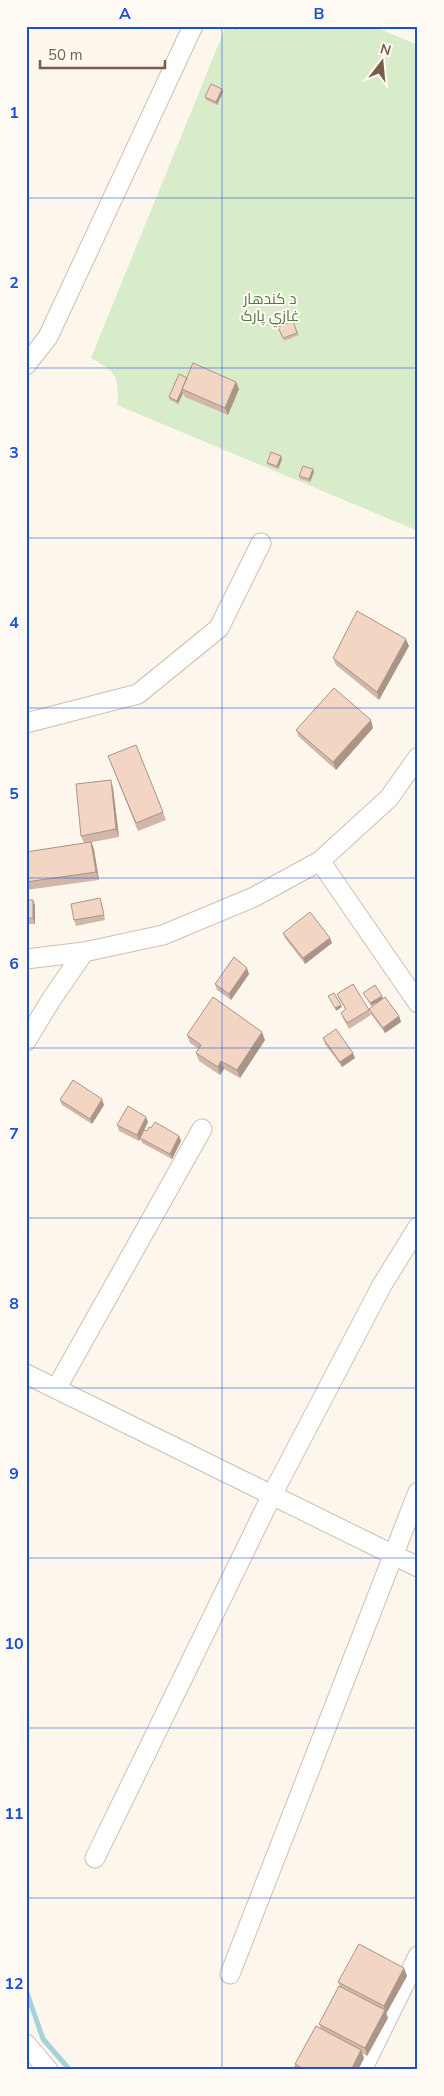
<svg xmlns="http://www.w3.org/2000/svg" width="444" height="2096" viewBox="0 0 444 2096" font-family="'Nunito Sans',Cairo,sans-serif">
	<rect width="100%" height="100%" fill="#fdf6ec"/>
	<path fill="#d8ecc9" d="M226,26H373L418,45V531L117,405C120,377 115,371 91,358Z"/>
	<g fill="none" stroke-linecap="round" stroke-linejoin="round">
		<path stroke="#a5d3da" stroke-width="5" d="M26,1990L43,2039L70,2070"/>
		<defs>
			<path id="minor" d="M26,365L48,337L193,26
				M26,723L138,694L219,628L261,543
				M320,861L418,1003
				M26,959L84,952L163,935L254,897L320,861L389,798L418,757
				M26,1041L51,1000L84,952
				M26,1374L418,1567
				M56,1389L202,1129
				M95,1858L272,1495L382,1285L418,1227
				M230,1974L418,1492
				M26,2044L48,2070
				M362,2070L418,1956"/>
		</defs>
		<use href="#minor" stroke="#d1beb0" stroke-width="21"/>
		<use href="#minor" stroke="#fff" stroke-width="19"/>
	</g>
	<path fill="#d1b7a8" d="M228,26H238L237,30Z
		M222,89L223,92L217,105L206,100L205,97Z
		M293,321L299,335L284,341L278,327Z
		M187,378L239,389L228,415L185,397L183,393L178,404L170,400L169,397Z
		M282,459L278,469L268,465L267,463Z
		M313,469L314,472L310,482L300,479L299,476Z
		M409,646L379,700L336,665L333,658Z
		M373,728L336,770L299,737L296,730Z
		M111,764L163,812L166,820L138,831Z
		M113,788L119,837L92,842L94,850L99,880L26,890V852L84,843L81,836Z
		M26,900L35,905V924H26Z
		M102,904L105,920L76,926L74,920Z
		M283,933L330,938L332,943L305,964L285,938Z
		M249,974L231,1000L217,990L215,984Z
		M337,994L369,1010L371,1015L349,1029L343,1018L341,1013L346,1010L339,999Z
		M369,1009L399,1016L401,1022L385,1033L371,1014Z
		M187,1035L265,1040L240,1078L224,1069L220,1075L199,1061L196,1053L199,1049L190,1043Z
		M323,1038L355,1058L342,1067L325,1044Z
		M60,1100L104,1105L92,1124L62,1105Z
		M148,1122L144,1130L147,1131L151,1128L179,1136L181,1141L172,1159L142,1143L140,1138L139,1141L119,1131L117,1125Z
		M404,1968L407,1976L386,2014L388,2018L367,2056L362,2053L364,2058L358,2070H293L296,2067L295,2064L321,2029L319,2024L340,1986L338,1982Z"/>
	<path fill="#aa9588" d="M222,89L223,92L217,105L216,102Z
		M236,382L239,389L228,415L225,408Z
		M182,390L183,393L178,404L177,401Z
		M281,456L282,459L278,469L277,466Z
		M313,469L314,472L310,482L309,479Z
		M406,639L409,646L379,700L377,692Z
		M371,720L373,728L336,770L333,762Z
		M111,780L113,788L119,837L116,829Z
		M91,842L94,850L99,880L96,872Z
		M33,900L35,905V924L33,918Z
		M330,938L332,943L305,964L303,958Z
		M247,968L249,974L231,1000L229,994Z
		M382,996L383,999L371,1006L370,1003Z
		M341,1005L342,1007L336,1011L335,1008Z
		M399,1016L401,1022L385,1033L383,1028Z
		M262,1032L265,1040L240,1078L237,1070Z
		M353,1053L355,1058L342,1067L340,1062Z
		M221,1061L224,1069L220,1075L218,1067Z
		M102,1099L104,1105L92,1124L90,1119Z
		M146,1117L148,1122L139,1141L137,1135Z
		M179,1136L181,1141L172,1159L170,1154Z
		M404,1968L407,1976L386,2014L384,2006Z
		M385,2010L388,2018L367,2056L365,2048Z
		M361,2050L364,2058L358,2070H351Z"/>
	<path fill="#f3d5c3" stroke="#aa9588" d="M211,84L222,89L216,102L205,97Z
		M293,321L297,333L283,338L278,327Z
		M193,363L236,382L225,408L182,389Z
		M179,374L187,378L177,401L169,397Z
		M271,452L281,456L277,466L267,463Z
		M303,466L313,469L309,479L299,476Z
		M357,611L406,639L377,692L333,658Z
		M334,688L371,720L333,762L296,730Z
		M136,745L163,812L136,823L108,756Z
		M111,780L116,829L81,836L76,784Z
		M91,842L96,872L26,882V852Z
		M100,898L104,915L74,920L71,904Z
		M26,900H33V918H26Z
		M310,912L330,938L303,958L283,933Z
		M234,957L247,968L229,994L215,984Z
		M353,984L369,1010L347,1023L341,1013L346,1009L337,994Z
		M375,985L382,996L370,1003L363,993Z
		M334,993L341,1005L335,1008L328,996Z
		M213,997L262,1032L237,1070L221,1061L218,1067L196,1053L201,1045L187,1035Z
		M385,997L399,1016L383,1028L369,1009Z
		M336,1029L353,1053L340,1062L323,1038Z
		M73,1080L102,1099L90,1119L60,1100Z
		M128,1106L146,1117L137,1135L117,1125Z
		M155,1122L179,1136L170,1154L140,1138L144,1130L147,1131L149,1127L151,1128Z
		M359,1944L404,1968L384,2006L338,1982Z
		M339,1986L385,2010L365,2048L319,2024Z
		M316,2026L361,2050L351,2070H306L295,2064Z
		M295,2066L301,2070H293Z"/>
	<path fill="none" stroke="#1d4ed8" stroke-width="1" stroke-opacity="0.55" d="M222,26V2070M26,198H418M26,368H418M26,538H418M26,708H418M26,878H418M26,1048H418M26,1218H418M26,1388H418M26,1558H418M26,1728H418M26,1898H418"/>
	<g text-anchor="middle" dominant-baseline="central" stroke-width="4" stroke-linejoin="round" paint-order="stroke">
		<g font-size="15" fill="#537a41" stroke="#fffaf3">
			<text x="270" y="299">د کندهار<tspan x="270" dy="17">غازي پارک</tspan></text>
		</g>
	</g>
	<rect width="444" height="2096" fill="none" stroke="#fffaf3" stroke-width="55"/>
	<g transform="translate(382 62) rotate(16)" stroke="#fffaf3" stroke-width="4" paint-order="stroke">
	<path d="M0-4L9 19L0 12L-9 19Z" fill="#7a5c4d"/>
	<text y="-8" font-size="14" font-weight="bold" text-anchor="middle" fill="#7a5c4d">N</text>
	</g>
	<path d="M40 60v8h125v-8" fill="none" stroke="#7a5c4d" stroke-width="2.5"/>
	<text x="48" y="60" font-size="15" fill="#7a5c4d" stroke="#fffaf3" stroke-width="4" paint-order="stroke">50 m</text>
	<rect x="28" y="28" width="388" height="2040" fill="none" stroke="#1d4ed8" stroke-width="2"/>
	<g font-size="16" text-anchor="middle" font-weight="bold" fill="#1d4ed8">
		<text x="125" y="19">A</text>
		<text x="319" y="19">B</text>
		<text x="14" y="118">1</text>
		<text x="14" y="288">2</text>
		<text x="14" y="458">3</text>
		<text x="14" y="628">4</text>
		<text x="14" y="799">5</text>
		<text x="14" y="969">6</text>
		<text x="14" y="1139">7</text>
		<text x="14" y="1309">8</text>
		<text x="14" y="1479">9</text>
		<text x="14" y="1649">10</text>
		<text x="14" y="1819">11</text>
		<text x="14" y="1989">12</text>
	</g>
</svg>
